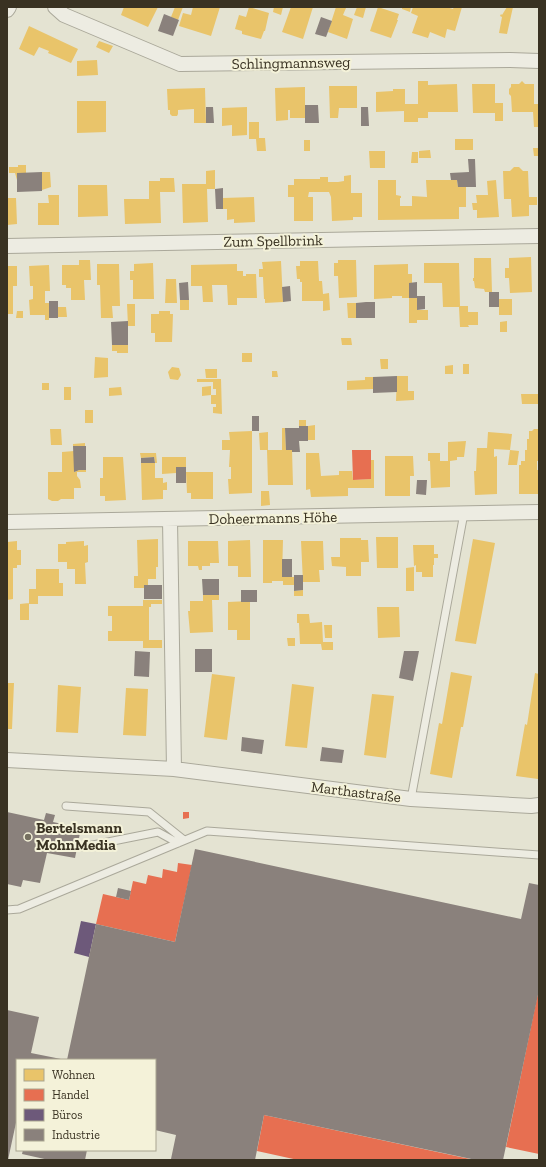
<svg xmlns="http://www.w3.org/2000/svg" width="546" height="1167" viewBox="0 0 546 1167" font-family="'Zilla Slab',serif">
	<rect width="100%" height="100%" fill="#e4e3d2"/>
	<path fill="#e9c46a" d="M124,7H158L148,27L121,15Z
		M175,7H183L178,20L171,17Z
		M193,7H220L211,36L179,26L183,13L191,15Z
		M249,7L269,13L265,31H264L261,39L242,34V31L235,29L239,15L246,17Z
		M274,7H283L281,15L273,12Z
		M291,7H313L303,39L282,32Z
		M336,7L346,8L343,15L353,19L347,39L328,32Z
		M357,7H366L363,18L354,15Z
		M378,7L399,14L397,20H398L391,38L370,31Z
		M402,7H411L410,12L402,9Z
		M413,7H446L453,9L454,7H462L455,31L447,29L445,38L430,32L428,38L412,33L418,16L411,13Z
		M507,7H513L507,34L499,33L502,17L500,16L501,14L502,15Z
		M29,26L78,49L71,63L48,53L49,51L39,47L34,56L19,49Z
		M99,41L113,46L109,53L96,47Z
		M97,60L98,75L77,76V61Z
		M418,81H428V85L457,84L458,112H428V118H418V122H404V111L376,112V92L393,91V89H405V104H418Z
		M522,81L525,84H534V104H539V127H534L533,112H512L511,96L509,94V89L511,87V84H519Z
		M472,84H495V103H503V121H495V113H473Z
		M329,86H357V108H339L338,118H330Z
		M305,87V118H290V110H288V120L276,121L275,88Z
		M205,88L206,123H194V109L178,110V114L177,116H172L170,114V110H168L167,89Z
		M77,101H106V132L77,133Z
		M247,107V135L232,136V125L222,126V108Z
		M249,122H259V138H265L266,151H257L256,139H249Z
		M455,139H473V150H455Z
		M304,140H310V151H304Z
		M533,148H539V156H534Z
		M430,150L431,158H419V151Z
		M369,151H385V168H370Z
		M412,152H418V163H411Z
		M18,165H26V173H17V180L15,173H9V167H18Z
		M514,167H519L523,171H528L529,197H537V205H529V216L512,217L511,199H504L503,171H510Z
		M215,170V189H207L208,222L183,223L182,184H206V171Z
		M42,172H50L51,187L42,190Z
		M351,175V193H362V217H353V220L332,221L331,197L329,192H309L308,197H313V221H294V197H288V185H294V179H320V177H328V182H338L344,181V176Z
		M160,178H174L175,192H160L161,223L125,224L124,199H149V181H160Z
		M378,180H396V195L401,196V198H400V206H412V196L427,197L426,180H457L458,187H466V207H459V219L378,220Z
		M496,180L499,217L477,218V210H473L472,203H477L476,195H488L487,181Z
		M78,185H107L108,216L78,217Z
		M48,195H59V225H38V203H49Z
		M254,197L255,222L234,223V219L227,220V209H223V198Z
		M7,198H16L17,224L7,225Z
		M531,257L532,292L510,293L509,278H505V268H509V258Z
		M474,258H491L492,292H485L484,289L475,288L474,281H473V278H474Z
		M79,260H90L91,280H84L85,300H71V288H66V285H62V265H79Z
		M338,260H356L357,297L339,298L338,276H334V263H338Z
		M281,261L283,302L265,303V299H264L263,277H259V269H263L262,262Z
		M300,261H318L319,281H322L323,294L329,293L330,310L323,311V301H302V282H300V279H297L296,266H300Z
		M153,263L154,299H133V280H130V271H134V264Z
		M424,263H459L460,306H468V312H478V325H468L469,327H460L459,307H443L442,283H424Z
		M97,264H119L120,306H112L113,318H101L100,285H97Z
		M237,264V271H243V276H246V274H256L257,298H237V305H228L227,285H212L213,302H203L202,286H191V265Z
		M408,264V274H412V283H409V298H402V296H392V298L374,299V265Z
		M49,265L50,291H45V303H49V320H45V315H30L29,300L33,299V286H30L29,266Z
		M7,266H17V286H13V314H7Z
		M166,279H176L177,303H165Z
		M409,298H417V310H428V320H417V323H409Z
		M499,299H512V315H499Z
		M180,300H189V310H180Z
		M347,303H356V318H348Z
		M127,304H135V326H128Z
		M58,307H66L67,317H58Z
		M17,311H23V318H16Z
		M159,311H170V314H173L172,342H155V333H151V314H159Z
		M507,321V332H500V322Z
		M341,338H351L352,345H342Z
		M112,345H128V353H117V351H112Z
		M242,353H252V362H242Z
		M95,357L108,358V377L94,378Z
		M380,359H388V369H381Z
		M463,364H469V374H463Z
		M453,365V374H445V366Z
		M172,367L179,368L181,375L178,380L170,379L168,372Z
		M205,369H217V378H206Z
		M272,371H277L278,377H272Z
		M397,376H408V391H414V400L396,401Z
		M365,377H373V389L347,390V381L365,380Z
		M197,379H221L222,414L213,413V407H216V404H211V395H216V389H213V382H197Z
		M42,383H49V390H42Z
		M211,386V395L202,396V387Z
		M64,387H71V400H64Z
		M121,387L122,395L109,396V388Z
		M521,394H539V404H522Z
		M85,410H93V423H85Z
		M299,420H306V426H299Z
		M315,425V440H308V426Z
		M282,428H285L286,450H292L293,485H268L267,450H282Z
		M50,429H61L62,445H51Z
		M534,429H539V461H537V470H539V494H519V465H521V461H525V450H527V439H529V431H532Z
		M252,431V493L229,494L228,479H231V467H229L230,450H222V440H230L229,432Z
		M268,432V450H260L259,433Z
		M488,432L512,434L510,450L519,451L517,465H508L510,450L494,449V457L497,456V494L475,495L474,471H476L477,448H487Z
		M466,441L464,457H457V460L450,461V487L431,488L430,461H428V453H440V461H448V442Z
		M85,443V446H73V444Z
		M74,451V472L77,471L79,470H86V472H77V476L80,480L81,488H74V499H61L58,501H52L48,499V472H62V452Z
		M140,453H156L157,463H155L154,457L141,458Z
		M306,453H319L321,476L339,475V471H352L353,480L371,479V460H374V488H348V496L311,497L310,489L306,490Z
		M385,456H413L414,476H410V496H385Z
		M103,457H123L126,500L105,501V496H100V478H103Z
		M162,457H186V467H176V473L162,474Z
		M141,463H155V478H163V483L167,482V490H163V499L142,500Z
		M186,472H213V499H191V493H187Z
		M261,491H269L270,505L261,506Z
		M376,537H398V568H377Z
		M340,538H361V540H368L369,562H361V576H346V567L332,566L331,557H340Z
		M158,539V567H156V579H148V585H144V588H134V576H138L137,540Z
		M473,539L495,543L476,644L455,641Z
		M250,540L251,577H238V566H228V541Z
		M263,540H283L282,577H294V585H283V581H272V583H263Z
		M17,541V550H21V565H17V568H13V599L7,600V542Z
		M84,541V546L88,545V562L85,563L86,584H75V569H67V562H58V544H66V542Z
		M188,541H218L219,563H210V566H202V570H199L198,566H188Z
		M301,541H323L324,570H319L320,582H303Z
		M413,545H434V554H438V558H434V565H433V577H422V572H416V565L414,566Z
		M414,567V591H406V568Z
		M36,569H59V583H63V596H38V604H29V589H36Z
		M303,590V596H294V591Z
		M203,595H219V600H212L213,632L190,633L188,611H190V601H203Z
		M143,600H162V604H151V607H149V640H162V648H143V641H108V631H112V616H108V606H143Z
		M250,601V640H237V630H228V602Z
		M29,603V620H20V604Z
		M377,607H399L400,637L378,638Z
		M297,614H309L310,623L322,622L323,642H333V650H322L321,644H300L299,623H297Z
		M324,625H332V638H325Z
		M287,638H295V646H288Z
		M451,672L472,676L463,727H461L452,778L430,774L439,723L442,724Z
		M535,673L539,674V772L538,779L516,776L525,724L527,725Z
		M212,674L235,677L227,740L204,737Z
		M7,683H14L12,729H7Z
		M292,684L314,687L307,748L285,746Z
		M58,685L81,687L78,733L56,732Z
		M126,688L148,689L146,736L123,735Z
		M372,694L394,696L386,758L364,755Z"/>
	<path fill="#e76f51" d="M352,450H371V479L353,480Z
		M183,812H189V818L183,819Z
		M178,863L192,865L175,942L96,924L103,894L129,900L133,881L146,884L148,875L162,878L163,869L177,872Z
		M538,993H539V1154L506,1147Z
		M264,1115L470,1159L469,1160H298L257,1151Z"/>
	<path fill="#6d597a" d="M81,921L96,924L89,957L74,953Z"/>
	<path fill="#8a817c" d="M164,14L179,20L173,36L158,31Z
		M321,17L332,21L326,37L315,34Z
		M305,105H318L319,123H305Z
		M206,107H213L214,123H206Z
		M361,107H368L369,126H361Z
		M468,159H475L476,187H458L457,180H451L450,173L469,172Z
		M42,172V191L17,192V173Z
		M223,188V209H216L215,189Z
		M188,282L189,300H180L179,283Z
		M417,282V296H425V309L417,310V298H409V283Z
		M290,286L291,301L283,302L282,287Z
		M489,292H499V307H489Z
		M49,301H58V318H49Z
		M366,302H375V318H356V303Z
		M128,321V345H112L111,322Z
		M397,376V392L373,393V377Z
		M252,416H259V431H252Z
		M299,426H308V441H299L300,452H292V450H286L285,428H299Z
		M73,446H86V470H79L77,471L74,472Z
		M154,457L155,463H141V458Z
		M176,467H186V483H176Z
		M417,480H427L426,495L416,494Z
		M282,559H292V577H282Z
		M294,575H303V590L294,591Z
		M202,579H219V595H203Z
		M144,585H162V599H144Z
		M241,590H257V602H241Z
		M195,649H212V672H195Z
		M135,651L150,652L149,677L134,676Z
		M404,651H419L413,681L399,678Z
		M242,737L264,740L262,754L241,751Z
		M322,747L344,750L342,763L320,761Z
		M7,812L44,820L46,813L55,815L53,822L81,828L75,858L47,853L40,883L23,880L21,887L7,884Z
		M195,849L521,919L529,883L539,885V990L503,1160H476L264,1115L255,1160H174L171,1159L176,1135L155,1130V1060H67L96,924L175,942Z
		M118,888L131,891L129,900L116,897Z
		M7,1010L39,1017L31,1053L61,1059L17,1060V1118L8,1160Z
		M23,1150H87L85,1160H49L22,1154Z"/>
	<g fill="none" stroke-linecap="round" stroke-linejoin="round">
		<defs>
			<path id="lane" d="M411,799L464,513
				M66,806L149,812L184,840
				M83,847L158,832L178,843
				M7,910L19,909L207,831L539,855"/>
			<path id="street" d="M55,7L64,15L180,64L510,60L539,61
				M7,10L9,7
				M7,246L539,236
				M170,520L174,769
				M7,522L539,512
				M7,760L174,769L411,799L531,806L539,805"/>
		</defs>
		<use href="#lane" stroke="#aaa89a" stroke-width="9"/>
		<use href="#street" stroke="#aaa89a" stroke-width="16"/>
		<use href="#lane" stroke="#edece2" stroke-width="7"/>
		<use href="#street" stroke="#edece2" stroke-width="14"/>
	</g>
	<circle fill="#757060" stroke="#f4f2d9" stroke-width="1.5" cx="28" cy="837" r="4"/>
	<g text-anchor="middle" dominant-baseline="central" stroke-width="4" stroke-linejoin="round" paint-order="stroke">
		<g font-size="15" fill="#393222" stroke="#f4f2d9">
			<text transform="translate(291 63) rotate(-1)">Schlingmannsweg</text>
			<text transform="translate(273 241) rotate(-1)">Zum Spellbrink</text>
			<text transform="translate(273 518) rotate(-1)">Doheermanns Höhe</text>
			<text transform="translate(356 792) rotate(7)">Marthastraße</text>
		</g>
		<g font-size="15" font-weight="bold" fill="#393222" stroke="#f4f2d9" text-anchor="start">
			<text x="36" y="828">Bertelsmann<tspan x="36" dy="17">MohnMedia</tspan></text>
		</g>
	</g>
	<rect width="546" height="1167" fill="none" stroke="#393222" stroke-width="16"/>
	<rect x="16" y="1059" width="140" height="92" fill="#f4f2d9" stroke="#a9a590"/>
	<rect x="24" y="1069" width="20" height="12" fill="#e9c46a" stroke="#a9a590"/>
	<text x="52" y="1079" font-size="12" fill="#393222">Wohnen</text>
	<rect x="24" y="1089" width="20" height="12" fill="#e76f51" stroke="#a9a590"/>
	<text x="52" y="1099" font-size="12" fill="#393222">Handel</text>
	<rect x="24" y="1109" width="20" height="12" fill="#6d597a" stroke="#a9a590"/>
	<text x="52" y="1119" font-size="12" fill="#393222">Büros</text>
	<rect x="24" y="1129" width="20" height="12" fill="#8a817c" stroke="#a9a590"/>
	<text x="52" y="1139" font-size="12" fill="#393222">Industrie</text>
</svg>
